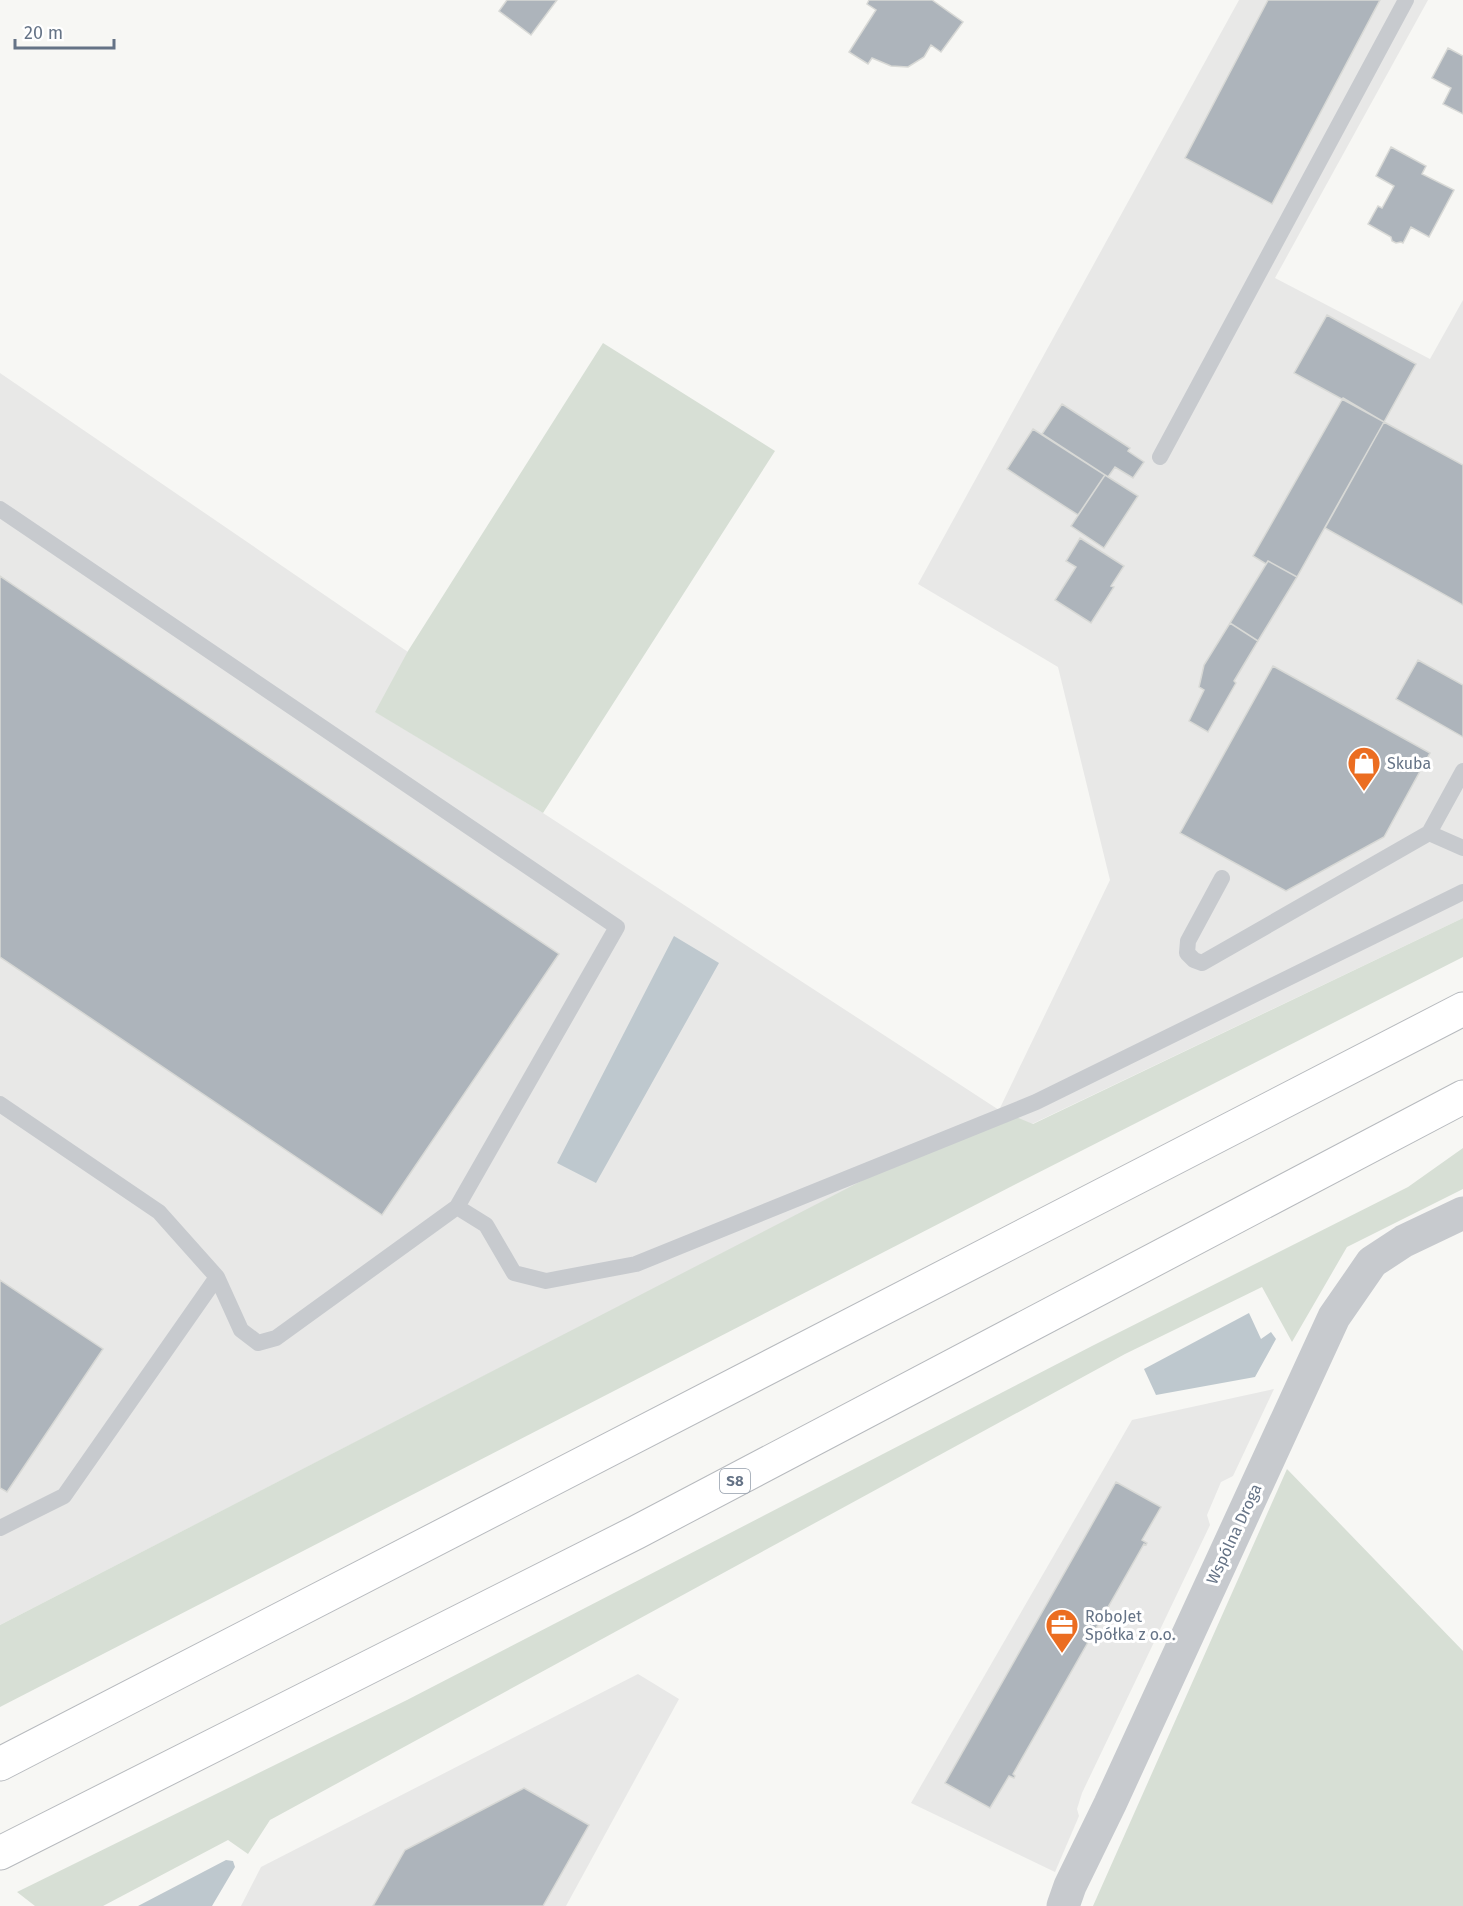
<svg xmlns="http://www.w3.org/2000/svg" width="1463" height="1906" viewBox="0 0 1463 1906" font-family="'Fira Sans',sans-serif">
	<rect width="100%" height="100%" fill="#f7f7f4"/>
	<path fill="#e8e8e7" d="M1239,0H1428L1275,278L1430,359L1463,300V918L1032,1124L999,1111L0,1625V373L408,652L376,712L543,813L999,1110L1110,880L1058,667L918,584Z
		M1274,1389L1233,1476L1221,1482L1207,1515L1210,1525L1082,1793L1077,1809L1079,1816L1055,1872L911,1803L1132,1420Z
		M638,1674L679,1699L566,1906H241L261,1867Z"/>
	<path fill="#d7dfd5" d="M603,343L775,451L543,813L375,712L408,651Z
		M1463,918V957L1016,1184L0,1707V1625L999,1110L1033,1124Z
		M1463,1148V1189L1347,1247L1292,1342L1262,1287L1125,1354L270,1820L248,1854L228,1840L103,1906H35L17,1892L407,1700L1092,1346L1408,1187Z
		M1287,1469L1463,1651V1906H1093Z"/>
	<path fill="#bec8ce" d="M674,936L719,963L596,1183L557,1163Z
		M1249,1313L1261,1339L1271,1332L1276,1339L1255,1377L1156,1395L1144,1369Z
		M226,1860L233,1861L235,1867L212,1906H138Z"/>
	<path fill="#adb4bb" stroke="#d8d9d6" stroke-width="1.5" d="M507,0H557L531,35L499,11Z
		M869,0H932L963,22L941,52L931,45L924,57L908,67L891,66L872,58L868,64L849,52L876,10L867,4Z
		M1268,0H1380L1272,204L1185,158Z
		M1448,48L1463,56V114L1443,104L1451,88L1432,78Z
		M1391,147L1426,166L1422,174L1454,190L1429,237L1411,227L1403,243L1401,242L1396,243L1392,241L1391,237L1368,224L1378,206L1382,208L1394,186L1376,176Z
		M1327,315L1416,364L1384,422L1294,373Z
		M1343,398L1384,422L1297,577L1268,561L1266,564L1253,556Z
		M1062,404L1130,448L1128,451L1144,462L1133,478L1115,467L1108,477L1042,434Z
		M1384,422L1463,465V605L1325,528Z
		M1033,429L1105,475L1078,515L1007,469Z
		M1105,475L1138,496L1104,548L1071,526Z
		M1080,538L1124,566L1111,586L1114,587L1091,623L1055,600L1076,567L1066,561Z
		M1268,561L1297,577L1258,641L1230,623Z
		M0,576L559,954L382,1215L0,957Z
		M1230,623L1258,641L1234,681L1236,683L1208,732L1189,721L1204,690L1199,687L1204,665Z
		M1418,660L1463,685V737L1396,699Z
		M1273,666L1430,753L1384,837L1286,891L1180,833Z
		M0,1280L103,1349L7,1492L0,1488Z
		M1116,1482L1161,1507L1142,1540L1147,1543L1146,1545L1144,1544L1013,1774L1015,1776L1014,1778L1009,1776L990,1808L945,1783Z
		M524,1788L589,1825L543,1906H373L405,1850Z"/>
	<g fill="none" stroke-linecap="round" stroke-linejoin="round">
		<defs>
			<path id="highway" d="M0,1764L1463,1009
				M0,1853L637,1532L1463,1097"/>
		</defs>
		<use href="#highway" stroke="#b7babe" stroke-width="35"/>
		<path stroke="#c7cace" stroke-width="16" d="M1160,457L1406,0
			M0,509L617,927L457,1207
			M1429,833L1463,771
			M1222,878L1188,941L1187,953L1194,960L1202,963L1429,833L1463,848
			M0,1104L159,1212L217,1277
			M0,1528L64,1496L217,1277L241,1330L258,1343L276,1338L457,1207L486,1225L514,1273L546,1281L636,1264L1036,1102L1463,892"/>
		<path stroke="#c7cace" stroke-width="33" d="M1063,1906L1070,1886L1110,1804L1334,1317L1372,1262L1404,1241L1463,1213"/>
		<use href="#highway" stroke="#fff" stroke-width="33"/>
	</g>
	<defs>
		<symbol id="shop-pin" viewBox="-11 -11 22 30"><path d="M0 17L-7.5 6A9.5 9.5 0 1 1 7.5 6Z" fill="#eb6d21" stroke="#fff"/><path d="M-5-2.5h2.3a2.7 3.5 0 0 1 5.4 0H5L5.5 6h-11ZM-1.5-2.5h3a1.5 2.3 0 0 0-3 0Z" fill="#fff"/></symbol>
		<symbol id="office-pin" viewBox="-11 -11 22 30"><path d="M0 17L-7.5 6A9.5 9.5 0 1 1 7.5 6Z" fill="#eb6d21" stroke="#fff"/><path d="M-6-3h4V-5.5h4V-3h4V5H-6ZM-1-4.5V-3h2v-1.5ZM-6 0V1H6V0Z" fill="#fff"/></symbol>
	</defs>
	<g fill-rule="evenodd">
		<use href="#shop-pin" x="1345" y="744" width="38" height="52"/>
		<use href="#office-pin" x="1043" y="1606" width="38" height="52"/>
	</g>
	<g text-anchor="middle" dominant-baseline="central" stroke-width="6" stroke-linejoin="round" paint-order="stroke">
		<rect fill="#fff" stroke="#939daa" stroke-width="1.5" x="720" y="1469" width="30" height="24" rx="4.5"/>
		<g font-size="15" font-weight="bold" fill="#657386">
			<text x="735" y="1481">S8</text>
		</g>
		<g font-size="16" fill="#657386" stroke="#fff" text-anchor="start">
			<text x="1387" y="763">Skuba</text>
			<text x="1085" y="1616">RoboJet<tspan x="1085" dy="18">Spółka z o.o.</tspan></text>
		</g>
		<g font-size="16" fill="#657386" stroke="#fff">
			<text transform="translate(1234 1534) rotate(-65)">Wspólna Droga</text>
		</g>
	</g>
	<path d="M15 39v9h99v-9" fill="none" stroke="#657386" stroke-width="3"/>
	<text x="24" y="39" font-size="18" fill="#657386" stroke="#ffffff" stroke-width="4.5" paint-order="stroke">20 m</text>
</svg>
